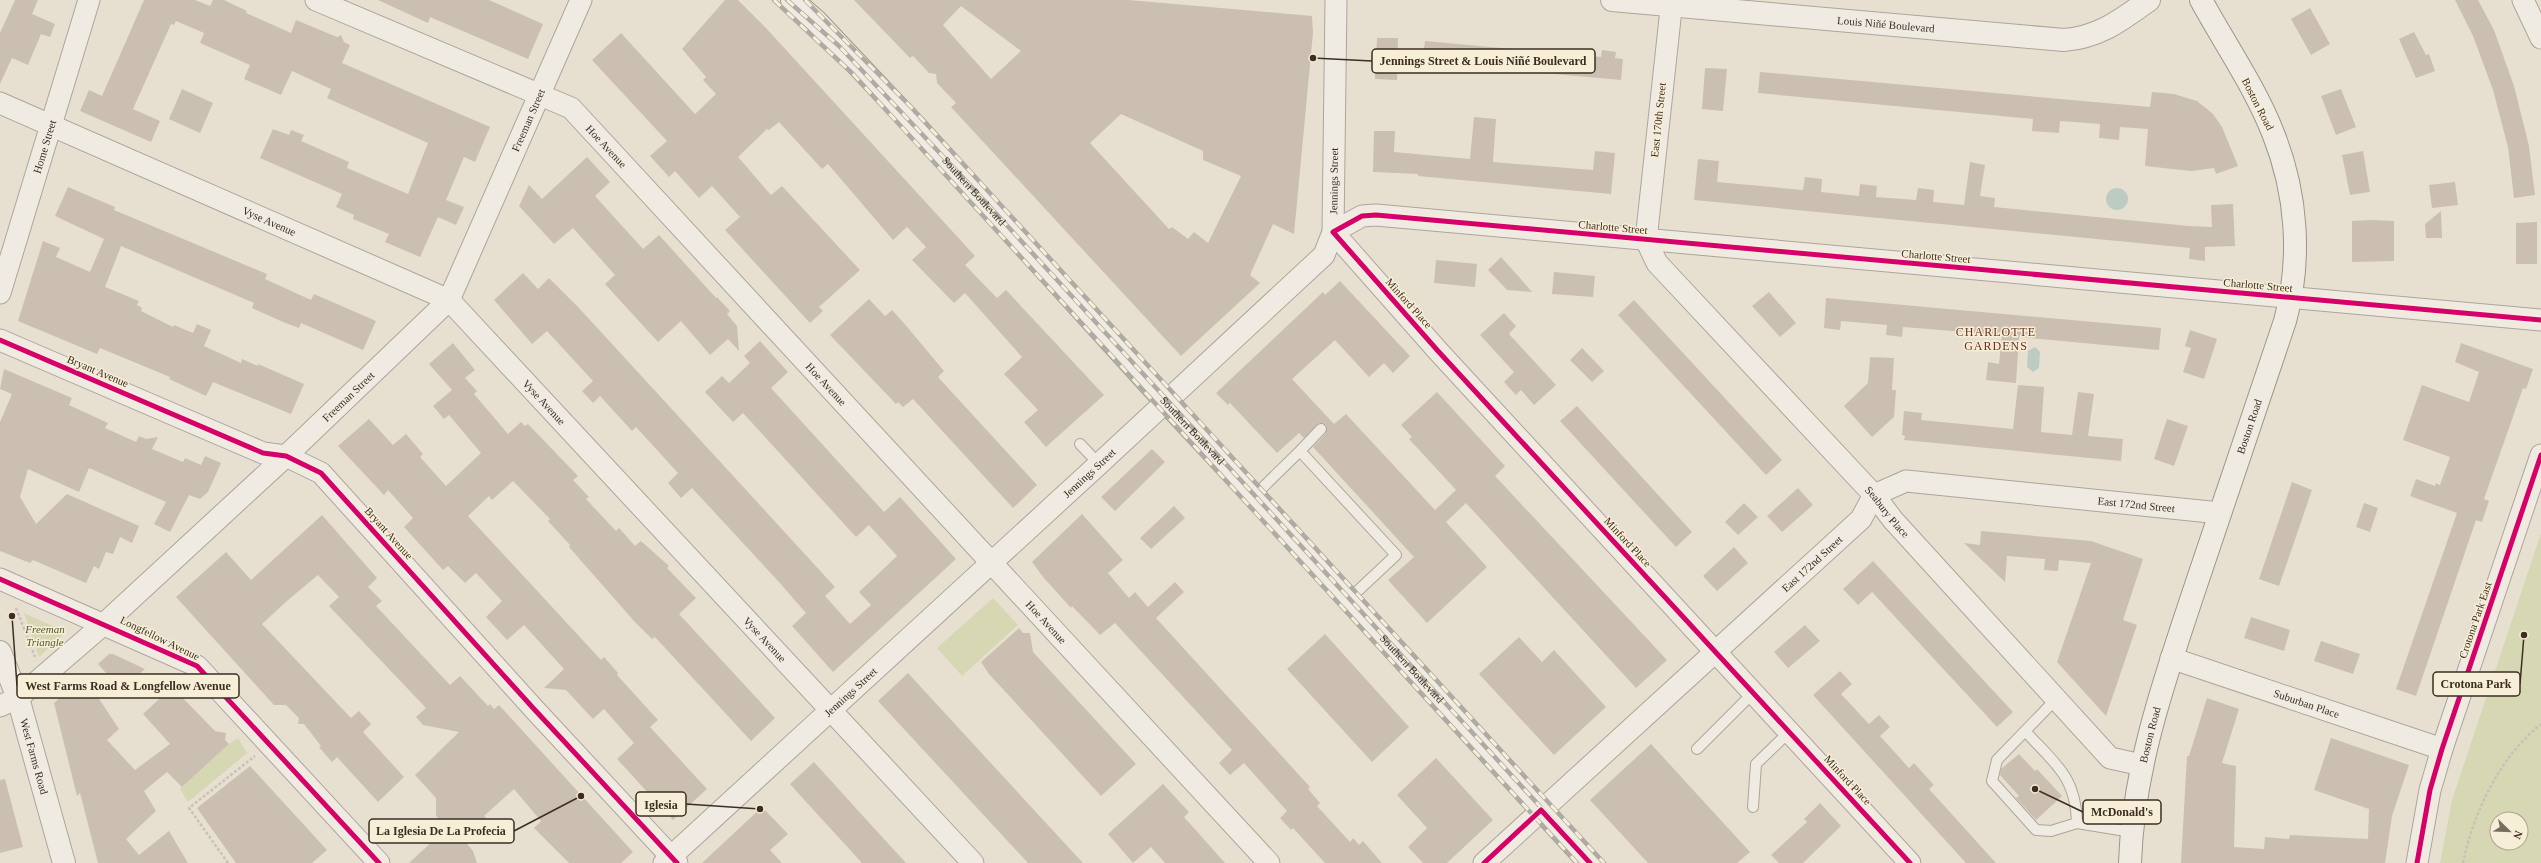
<svg xmlns="http://www.w3.org/2000/svg" width="2541" height="863" viewBox="0 0 2541 863" font-family="'Times New Roman',serif">
	<rect width="100%" height="100%" fill="#e7e0d1"/>
	<path fill="#d6d7b3" fill-rule="evenodd" d="M2541,533V863H2440L2452,800ZM2497,819H2521V843H2497Z
		M993,598L1018,625L962,676L937,648Z
		M24,613L66,632L39,657Z
		M238,738L247,753L188,802L180,789L229,744Z"/>
	<path fill="#bcccc2" d="M2106 199a11 11 0 1 1 22 0a11 11 0 1 1-22 0Z
		M2035,347L2040,352L2039,368L2033,372L2027,367L2028,351Z"/>
	<path fill="#cbbfb2" fill-rule="evenodd" d="M15,0H38L32,14L55,24L50,37L41,34L28,65L12,58L0,84V33Z
		M144,0H195L210,6L213,0H224L247,11L246,13L291,33L296,20L337,37L341,35L344,42L350,45L342,63L490,127L475,162L464,157L446,200L464,207L456,225L438,217L420,257L385,242L389,234L353,219L354,215L336,207L342,194L260,158L273,129L289,135L291,130L304,135L301,141L349,162L347,168L408,194L428,143L327,98L331,89L292,71L281,95L244,79L250,65L200,43L204,33L176,21L174,25L171,24L133,109L160,121L151,142L80,111L89,90L102,96Z
		M378,0H489L543,24L528,59L430,17L428,23Z
		M725,0H738L765,27L975,256L965,265L997,298L1006,290L1104,395L1046,447L1024,422L1038,410L1004,374L1022,357L965,293L954,303L912,260L926,247L907,227L893,240L828,164L822,169L779,122L769,130L767,129L738,157L771,195L782,186L860,270L819,307L823,311L810,323L725,230L740,217L712,186L699,198L675,171L669,177L650,156L667,141L592,60L621,33L695,114L716,94L703,80L706,77L682,49Z
		M854,0H1129L1312,16L1313,33L1294,234L1273,224L1250,275L1260,283L1181,356L951,107L956,103L937,83L936,74L929,73L913,56L910,58ZM961,6L1021,51L991,79L943,25ZM1121,114L1203,151V160L1241,176L1208,243L1194,232L1188,239L1172,227L1169,229L1090,143Z
		M2455,0H2478L2494,30L2514,86L2529,146L2535,195L2514,198L2508,147L2493,90L2473,36Z
		M2310,8L2330,44L2311,55L2291,19Z
		M2414,32L2426,55L2429,54L2435,71L2416,78L2399,39Z
		M1377,38H1398L1397,80L1375,79Z
		M1425,41L1601,57L1602,50L1616,52L1615,58L1623,59L1621,80L1422,62Z
		M1705,68L1727,69L1723,111L1702,109Z
		M1760,72L2150,107L2152,92L2174,94L2197,101L2213,114L2222,127L2238,166L2216,174L2214,168L2191,171L2145,166L2148,129L2120,127L2119,140L2099,138L2100,124L2060,121L2059,133L2032,131L2033,119L1758,93Z
		M182,89L213,103L200,133L169,119Z
		M2341,89L2356,127L2336,135L2321,96Z
		M1474,117L1496,119L1493,162L1593,170L1595,151L1615,153L1611,194L1418,176V174L1373,172L1374,131H1395L1394,152L1470,159Z
		M2363,151L2370,192L2350,195L2342,155Z
		M587,157L610,182L595,196L643,249L659,235L716,298L717,297L730,311L727,314L737,326L739,351L728,339L710,355L681,321L658,342L605,284L615,275L573,228L554,244L519,206L529,185L542,199Z
		M1698,159L1719,161L1717,182L1803,190L1805,177L1822,179L1821,192L1859,196L1860,184L1877,186L1876,197L1916,200L1918,188L1934,190L1933,202L1964,205L1970,162L1985,165L1980,196L1995,198L1994,207L2189,226L2212,227L2211,205L2233,204L2235,246L2205,247V261L2189,259L2190,248L1694,200Z
		M2455,182L2458,205L2432,208L2429,185Z
		M68,187L115,207L114,210L267,274L265,279L311,300L314,294L376,321L363,350L301,323L299,328L283,322L252,308L254,303L121,246L105,287L139,301L137,305L142,308L141,311L173,327L174,325L193,333L197,324L211,330L204,346L241,363L242,359L258,366V364L304,384L291,414L213,382L206,396L169,379L170,377L100,348L97,354L18,321L43,241L60,248L56,257L90,272L104,239L55,216Z
		M2441,211L2442,238H2426L2425,224Z
		M2373,220L2394,221V261L2352,262V221Z
		M2537,222V264H2516V223Z
		M1501,257L1520,278L1532,292L1507,290L1488,270Z
		M1436,260L1477,264L1475,287L1434,283Z
		M1554,272L1595,276L1593,297L1552,294Z
		M523,273L538,289L549,278L579,308L835,587L825,596L850,624L871,605L859,592L897,556L869,525L856,537L743,413L733,422L705,392L722,376L729,383L750,363L744,356L760,341L788,372L771,388L884,512L900,497L956,559L833,672L792,626L806,613L778,581L692,488L681,498L668,483L678,473L636,427L632,431L600,396L593,403L582,391L593,381L547,331L532,344L494,300Z
		M1340,281L1410,356L1393,373L1384,363L1369,377L1335,340L1292,379L1334,424L1346,414L1435,510L1456,490L1409,439L1412,437L1401,425L1437,392L1505,466L1495,476L1667,660L1636,688L1466,503L1446,522L1487,567L1427,623L1388,580L1414,557L1313,447L1326,433V425L1319,423L1304,438L1299,433L1277,453L1230,403L1228,405L1216,393L1323,292L1325,295Z
		M1769,292L1796,323L1780,337L1752,306Z
		M1826,298L2161,328L2159,350L2019,337L2016,383L1986,380L1988,362L1999,364L2002,335L1903,327L1902,337L1886,335L1887,325L1841,321L1840,330L1824,328Z
		M869,299L885,316L892,310L903,322L944,371L938,377L1037,485L1013,508L913,399L903,407L898,402L896,404L830,335Z
		M1634,300L1782,460L1766,475L1618,315Z
		M1504,313L1516,326L1509,334L1556,385L1534,405L1521,390L1516,395L1504,382L1514,372L1480,335Z
		M2190,330L2217,339L2204,379L2183,372L2191,348L2185,346Z
		M453,343L475,370L465,378L477,391L474,394L508,434L521,422L525,426L528,424L578,476L573,480L589,497L586,499L616,531L619,528L635,546L641,541L669,566L667,568L696,598L679,614L775,718L751,741L655,637L652,639L634,621L569,547L570,545L548,521L550,519L513,481L492,500L489,496L468,516L601,660L604,657L618,673L617,675L658,720L650,727L707,789L673,820L617,759L634,743L604,709L593,719L566,690L544,688L564,669L524,625L507,640L486,617L502,601L476,573L465,583L448,566L443,570L404,527L413,518L388,490L384,495L338,446L369,419L393,445L406,434L423,454L420,457L446,486L481,453L449,415L444,419L433,406L452,390L429,364Z
		M2461,343L2533,369L2526,389L2523,388L2484,499L2489,501L2482,522L2476,520L2416,696L2396,689L2457,513L2410,496L2416,479L2435,486L2436,483L2440,485L2450,457L2403,440L2422,385L2469,402L2479,372L2455,362Z
		M1582,348L1604,371L1592,382L1570,360Z
		M1870,357L1894,358L1892,390H1896L1894,417L1872,437L1844,406L1868,383Z
		M4,369L72,398L69,405L108,423L105,428L136,442L139,436L146,439L158,437L152,449L183,462L185,458L201,465L205,456L221,463L208,492L200,499L189,495L170,532L154,524L166,502L89,468L79,492L28,469L20,497L36,524L67,494L139,526L132,543L120,537L113,554L106,552L99,569L94,566L86,583L33,560L30,563L0,551V422L12,394L0,389Z
		M2018,385L2044,387L2041,432L2072,435L2078,392L2094,394L2088,436L2123,439L2121,461L1904,440L1905,436L1902,435L1904,411L1922,413L1921,420L2013,429Z
		M1577,406L1692,532L1676,547L1560,421Z
		M2167,419L2188,426L2174,466L2154,459Z
		M1152,449L1165,462L1115,511L1101,497Z
		M2292,482L2312,490L2279,586L2259,579Z
		M1798,488L1813,505L1782,532L1767,516Z
		M1744,503L1758,517L1738,535L1725,522Z
		M2364,503L2378,508L2370,532L2356,527Z
		M1174,506L1185,518L1151,549L1140,538Z
		M1082,514L1123,560L1108,573L1129,598L1135,592L1148,607L1175,582L1184,592L1156,618L1310,787L1308,789L1320,803L1317,806L1350,842L1353,838L1359,845L1363,841L1382,863H1325L1293,828L1291,830L1280,818L1287,811L1244,763L1230,775L1219,763L1232,750L1115,623L1100,635L1072,606L1071,608L1043,577L1032,562Z
		M322,515L377,578L368,587L382,601L376,606L450,685L460,676L488,706L490,704L494,709L499,705L633,852L621,863H569L534,828L541,821L514,789L484,816L487,819L464,840L473,851L477,863H409L447,828L436,816V798L415,775L459,732L423,725L416,717L426,708L329,606L339,597L318,575L288,600L262,624L351,718L359,711L371,724L363,732L404,777L378,802L337,757L332,762L319,747L321,746L304,724H298L299,718L286,705H274L176,597L226,552L251,580Z
		M1981,531L2091,541L2143,559L2123,620L2137,625L2106,716L2057,662L2091,563L2059,560L2058,571L2044,570L2045,559L2007,556L2005,582L1964,543L1980,545Z
		M1734,547L1748,563L1717,591L1703,576Z
		M1873,561L2013,712L1997,727L1872,592L1858,605L1843,589Z
		M2251,617L2290,630L2284,651L2244,638Z
		M1805,625L1820,641L1788,668L1774,652Z
		M1019,628L1023,633H1030L1033,652L1136,764L1101,796L989,674L981,662Z
		M1325,634L1409,727L1372,762L1287,669Z
		M1519,637L1542,662L1554,650L1606,707L1554,755L1479,674Z
		M2321,641L2360,654L2353,674L2314,661Z
		M109,654H113L145,669L121,690L98,664Z
		M1840,671L1852,684L1841,694L1869,724L1879,715L1890,727L1880,736L1909,768L1914,763L1934,785L1929,789L1996,863H1966L1813,695Z
		M908,673L1034,810L1083,863H1028L878,701Z
		M84,676L119,729L107,740L135,770L170,744L143,714L172,687L215,731L226,733L225,740L229,744L182,787L167,772L144,791L156,811L126,839L139,855L169,831L188,863H98L80,793L77,796L54,703Z
		M2207,698L2239,709L2222,763L2236,766L2234,847L2264,849L2265,837L2289,839L2290,835L2368,839L2369,809L2314,790L2331,738L2409,765L2392,816L2385,863H2181L2187,756H2189Z
		M1651,744L1750,852L1737,863H1648L1590,800Z
		M2019,754L2035,771L2037,769L2062,796L2036,820L2016,798L2019,796L2000,775L2001,769Z
		M1436,758L1493,820L1447,863H1423L1408,847L1427,828L1397,795Z
		M814,762L873,827L906,863H862L808,804L790,784Z
		M250,766L327,850L312,863H236L197,808Z
		M5,779L23,847L0,853V780Z
		M1163,784L1189,812L1184,817L1225,863H1165L1151,847L1133,863L1108,834Z
		M1820,803L1841,826L1803,863H1779L1771,855L1807,822L1804,819Z
		M762,807L788,834L770,850L782,863H702Z"/>
	<g fill="none" stroke-linecap="round" stroke-linejoin="round">
		<defs>
			<path id="service" d="M1080,444L1099,464
				M1300,451L1321,429
				M1254,496L1300,451L1396,555L1348,600
				M2057,698L1997,760L1992,781L2036,830L2051,831L2077,823L2132,832
				M2025,731C2055,764 2076,776 2077,823
				M1697,749L1753,693
				M1753,807L1756,764L1789,732"/>
			<g id="minor">
				<path id="s1" d="M316,0L571,108L1269,863"/>
				<path id="s2" d="M1672,0L1646,240L1657,263L1874,495L1893,520L2110,758L2142,765"/>
				<path d="M2523,0L2541,38"/>
				<path id="s3" d="M0,103L449,300L973,863"/>
				<path id="s4" d="M0,293L89,0"/>
				<path d="M0,340L263,453L286,456L321,473L534,709L677,863"/>
				<path d="M0,579L197,666L379,863"/>
				<path id="s5" d="M2171,658L2442,749"/>
				<path id="s6" d="M0,706L18,698L105,623L286,456L449,300L581,0"/>
				<path id="s7" d="M664,863L1099,464L1324,255L1333,232L1336,0"/>
				<path id="s8" d="M1484,863L1861,519L1874,495L1906,481L2220,513"/>
				<path d="M1910,863L1438,351L1333,232L1362,216L1376,215L2541,320"/>
				<path d="M2417,863L2430,790L2442,749L2541,455"/>
			</g>
			<g id="tertiary">
				<path id="s9" d="M1612,0L2064,40C2100,37 2121,20 2149,0"/>
				<path id="s10" d="M0,652L18,698L64,863"/>
			</g>
			<g id="secondary">
				<path id="s11" d="M792,0L816,21L917,128L1154,389L1254,496L1590,863"/>
				<path id="s12" d="M2130,863C2133,767 2166,675 2196,585C2225,497 2255,409 2285,321C2302,259 2297,193 2273,133C2255,87 2225,44 2201,0"/>
			</g>
		</defs>
		<use href="#service" stroke="#ada599" stroke-width="12"/>
		<use href="#minor" stroke="#ada599" stroke-width="23"/>
		<use href="#tertiary" stroke="#ada599" stroke-width="24"/>
		<use href="#secondary" stroke="#9c958a" stroke-width="24"/>
		<path stroke="#c8c2b9" stroke-width="2.5" stroke-dasharray="3 2" stroke-linecap="butt" d="M16,608L35,657
			M228,863L189,808L255,756
			M2463,863C2474,811 2499,758 2541,724"/>
		<use href="#service" stroke="#efebe3" stroke-width="10"/>
		<use href="#minor" stroke="#efebe3" stroke-width="21"/>
		<use href="#tertiary" stroke="#efebe3" stroke-width="22"/>
		<use href="#secondary" stroke="#efebe3" stroke-width="22"/>
		<defs>
			<path id="rail" d="M774,0L853,74L1577,863
				M787,0L839,46L968,183L1592,863
				M805,0L911,107L1604,863"/>
		</defs>
		<use href="#rail" stroke="#afaaa2" stroke-width="4.5"/>
		<use href="#rail" stroke="#f7eed8" stroke-width="3" stroke-dasharray="9" stroke-linecap="butt"/>
		<defs>
			<path id="cycleway" d="M0,340L263,453L286,456L321,473L534,709L677,863
				M0,579L197,666L379,863
				M1484,863L1541,810L1590,863
				M1910,863L1438,351L1333,232L1362,216L1376,215L2541,320
				M2417,863L2430,790L2442,749L2541,455"/>
		</defs>
		<use href="#cycleway" stroke="#f7eed8" stroke-width="8"/>
		<use href="#cycleway" stroke="#d6006c" stroke-width="5"/>
	</g>
	<g text-anchor="middle" dominant-baseline="central" stroke-width="3" stroke-linejoin="round" paint-order="stroke">
		<g font-size="11" fill="#3d2e20" stroke="#f7eed8">
			<text stroke="none"><textPath href="#s9" startOffset="275">Louis Niñé Boulevard</textPath></text>
			<text transform="translate(2258 104) rotate(63)">Boston Road</text>
			<text stroke="none"><textPath href="#s6" startOffset="803">Freeman Street</textPath></text>
			<text transform="translate(1658 120) rotate(-84)">East 170th Street</text>
			<text stroke="none"><textPath href="#s1" startOffset="329">Hoe Avenue</textPath></text>
			<text stroke="none"><textPath href="#s4" startOffset="153">Home Street</textPath></text>
			<text stroke="none"><textPath href="#s7" startOffset="973">Jennings Street</textPath></text>
			<text stroke="none"><textPath href="#s11" startOffset="264">Southern Boulevard</textPath></text>
			<text stroke="none"><textPath href="#s3" startOffset="294">Vyse Avenue</textPath></text>
			<text transform="translate(1613 227) rotate(5)">Charlotte Street</text>
			<text transform="translate(1936 256) rotate(5)">Charlotte Street</text>
			<text transform="translate(2258 285) rotate(5)">Charlotte Street</text>
			<text transform="translate(1409 303) rotate(48)">Minford Place</text>
			<text transform="translate(98 371) rotate(23)">Bryant Avenue</text>
			<text stroke="none"><textPath href="#s1" startOffset="653">Hoe Avenue</textPath></text>
			<text stroke="none"><textPath href="#s6" startOffset="467">Freeman Street</textPath></text>
			<text stroke="none"><textPath href="#s3" startOffset="630">Vyse Avenue</textPath></text>
			<text stroke="none"><textPath href="#s12" startOffset="454">Boston Road</textPath></text>
			<text stroke="none"><textPath href="#s11" startOffset="588">Southern Boulevard</textPath></text>
			<text stroke="none"><textPath href="#s7" startOffset="577">Jennings Street</textPath></text>
			<text stroke="none"><textPath href="#s8" startOffset="804">East 172nd Street</textPath></text>
			<text stroke="none"><textPath href="#s2" startOffset="606">Seabury Place</textPath></text>
			<text transform="translate(389 533) rotate(48)">Bryant Avenue</text>
			<text transform="translate(1628 542) rotate(47)">Minford Place</text>
			<text stroke="none"><textPath href="#s8" startOffset="444">East 172nd Street</textPath></text>
			<text transform="translate(2475 620) rotate(-71)">Crotona Park East</text>
			<text stroke="none"><textPath href="#s1" startOffset="977">Hoe Avenue</textPath></text>
			<text transform="translate(160 638) rotate(26)">Longfellow Avenue</text>
			<text stroke="none"><textPath href="#s3" startOffset="954">Vyse Avenue</textPath></text>
			<text stroke="none"><textPath href="#s11" startOffset="912">Southern Boulevard</textPath></text>
			<text stroke="none"><textPath href="#s7" startOffset="253">Jennings Street</textPath></text>
			<text stroke="none"><textPath href="#s5" startOffset="143">Suburban Place</textPath></text>
			<text stroke="none"><textPath href="#s12" startOffset="130">Boston Road</textPath></text>
			<text stroke="none"><textPath href="#s10" startOffset="110">West Farms Road</textPath></text>
			<text transform="translate(1848 780) rotate(47)">Minford Place</text>
		</g>
		<g font-size="11" font-style="italic" fill="#4d5a26" stroke="#f7eed8">
			<text x="45" y="629">Freeman<tspan x="45" dy="13">Triangle</tspan></text>
		</g>
		<g font-size="12" letter-spacing="1" fill="#6b2e1e" stroke="#f7eed8">
			<text x="1996" y="332">CHARLOTTE<tspan x="1996" dy="14">GARDENS</tspan></text>
		</g>
	</g>
	<path fill="none" stroke="#3d2e20" stroke-width="1.5" d="M1313 58L1372 61M2524 635L2520 684M12 616L17 686M760 809L686 804M2035 789L2083 812M581 796L514 831"/>
	<g fill="#3d2e20" stroke="#f7eed8" stroke-width="1.5">
		<circle cx="1313" cy="58" r="4"/>
		<circle cx="2524" cy="635" r="4"/>
		<circle cx="12" cy="616" r="4"/>
		<circle cx="760" cy="809" r="4"/>
		<circle cx="2035" cy="789" r="4"/>
		<circle cx="581" cy="796" r="4"/>
	</g>
	<g fill="#f7eed8" stroke="#3d2e20" stroke-width="1.5">
		<rect x="1372" y="49" width="223" height="24" rx="4"/>
		<rect x="2433" y="672" width="87" height="24" rx="4"/>
		<rect x="17" y="674" width="222" height="24" rx="4"/>
		<rect x="636" y="792" width="50" height="24" rx="4"/>
		<rect x="2083" y="800" width="78" height="24" rx="4"/>
		<rect x="369" y="819" width="145" height="24" rx="4"/>
	</g>
	<g font-size="12" text-anchor="middle" font-weight="bold" fill="#3d2e20">
		<text x="1483" y="65">Jennings Street &amp; Louis Niñé Boulevard</text>
		<text x="2476" y="688">Crotona Park</text>
		<text x="128" y="690">West Farms Road &amp; Longfellow Avenue</text>
		<text x="661" y="809">Iglesia</text>
		<text x="2122" y="816">McDonald's</text>
		<text x="441" y="835">La Iglesia De La Profecia</text>
	</g>
	<g transform="translate(2509 831) rotate(113)"><circle r="19" fill="#f7eed8" stroke="#ada18e"/>
	<path d="M0-3L7 15L0 10L-7 15Z" fill="#786c5e"/>
	<text y="-6" font-size="11" font-weight="bold" text-anchor="middle" fill="#3d2e20">N</text>
	</g>
</svg>
